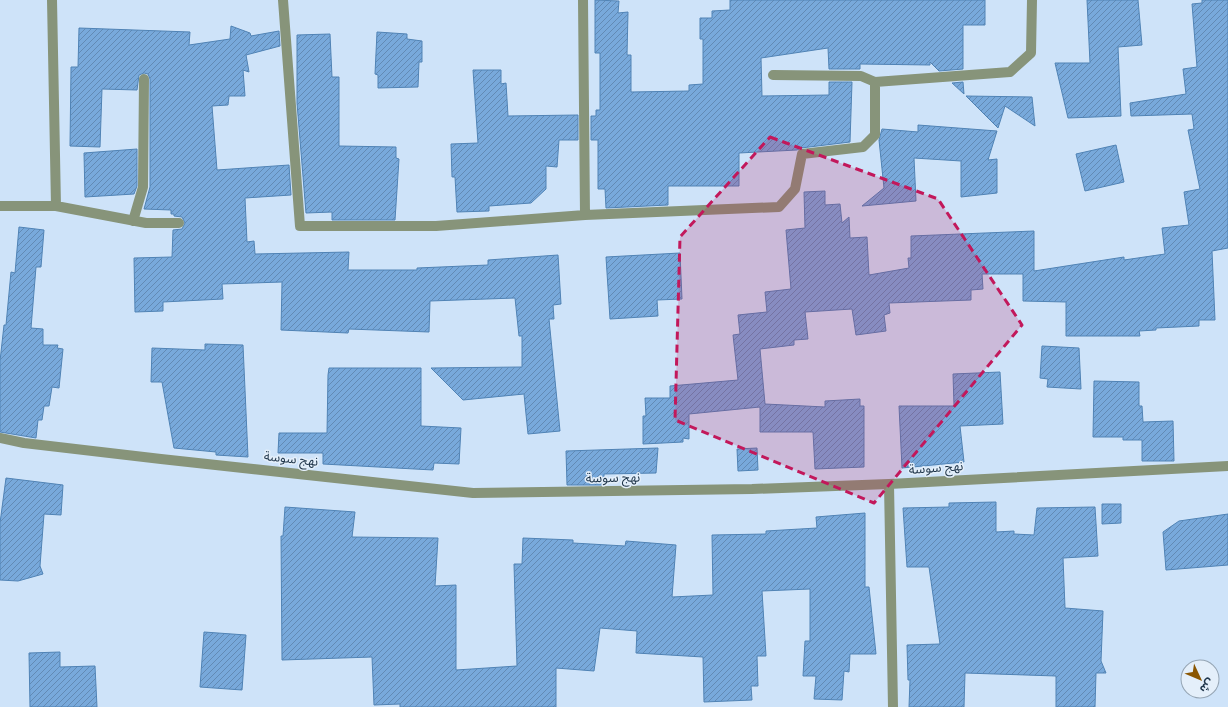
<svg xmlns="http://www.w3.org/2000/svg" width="1228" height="707" viewBox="0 0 1228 707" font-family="Spectral,'Noto Sans Arabic',serif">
	<defs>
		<pattern id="building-hatch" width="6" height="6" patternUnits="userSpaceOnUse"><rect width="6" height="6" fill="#78a9db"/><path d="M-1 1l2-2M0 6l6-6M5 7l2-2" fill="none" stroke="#628ab4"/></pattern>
	</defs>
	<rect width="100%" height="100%" fill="#cee3f9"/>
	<path fill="url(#building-hatch)" stroke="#5083b5" d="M595,0L619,1L618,13L628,12L627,55H631V92L689,91V85L703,84V39H700V18H712V11L730,10V0H985V25H963V69L939,71L930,62V65L860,64V69H829L828,48L761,58L762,96L829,95V82H852L850,142L801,148L797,150L739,153V186H668V205L606,208L605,189H598V140H591V116H596V110H600V53H595Z
		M1087,0H1138L1142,45L1118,47L1121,116L1068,118L1055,63H1090Z
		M1202,0H1228V248L1212,251L1215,320H1199V326L1156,328V330L1139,331L1140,336H1066V302L1023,301V274H982L983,289L971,290V300L889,303L890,313L884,315L886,331L856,335L852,309L805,312L808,339L794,340V345L760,349L765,404L825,407V401L860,399V406H864V467L815,469L813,432H760V407L689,414V439L683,438V442L643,444V416H646L645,398H670V386L738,380L733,335L740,334L738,315L767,312L765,292L791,289L786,230L805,228L804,192L825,191V205L840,204L842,223L849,217L850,238L867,237L869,275L909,268L908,258H911V236L1034,231V271L1124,257V260L1165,254L1162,228L1189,225L1184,192L1200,189L1188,130L1194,129L1192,114L1131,116L1130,103L1186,94L1183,69L1197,67L1192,4L1202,3Z
		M231,26L250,33L251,36L279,31L280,46L246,55L249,72L243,70L245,96H229L228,105L212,106L217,170L289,165L291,195L245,198L247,242L254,241L255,254L349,252L348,270H417V268L488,265V260L558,255L561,304L553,305L554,319H549L560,431L528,434L524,394L463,400L431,368L522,367V336H519L515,298L430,301L429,332L349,329L348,333L281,330L282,282L222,284L223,299L163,302V311L135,312L134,258L172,257L173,230L182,229L185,223L182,217L174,216V214H171V210L144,209L150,187V79L148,74L144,73L139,75L137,90L102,89L100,147L70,146L71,67H78L79,28L190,32L189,45L230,39Z
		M377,32L407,34V39L422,41V62H419L418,87L378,88V75L375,74Z
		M330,34L332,77H339V146L396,147V158L399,159L395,220H332V212L306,213L297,103V35Z
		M473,70H501V84L506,83L508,116L578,115V140H559L557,167L546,166V189L531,203L489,206V211L457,212L455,177H452L451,144L478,143Z
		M963,82L964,94L952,83Z
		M966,96L1032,97L1035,126L1005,106L998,128Z
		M918,125L997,131L988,160L997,159V193L961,197V161L914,158L916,201L862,206L884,188L879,140L882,129L918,132Z
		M1116,145L1124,182L1085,191L1076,154Z
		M137,149V186L134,194L85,197L84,153Z
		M19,227L44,230L41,267H36L31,328L43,329V345H58L57,348L63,349L59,388L52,387L49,406H44L42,420H38L36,438L0,432V361L4,325H6L11,272L15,273Z
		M680,253L682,299L657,300L658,316L610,319L606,257Z
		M205,344L243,345L248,457L216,455V452L174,448L162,382H151L152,348L205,350Z
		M1042,346L1079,348L1081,389L1047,387L1048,379L1040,378Z
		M329,368H421V426L461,428L459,464L434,463L433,470L323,464V453H278L279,433H327L328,375Z
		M1000,372L1003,424L960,426L964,462L902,468L899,406H954L953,374Z
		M1094,381L1139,382V406H1142L1143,422L1173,421L1174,461H1142V440H1123V437H1093Z
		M658,448L656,473L604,474V485H567L566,451Z
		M757,448L758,470L738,471L737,449Z
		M6,478L63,485L61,515L44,514L40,566L43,574L18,581L0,580V523Z
		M996,502V532L1014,531V534L1034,535L1037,508L1095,507L1098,556L1063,558L1065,608L1103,611L1101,661L1106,673H1096L1095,707H1056V676L965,673L964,707H909L910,680H908L907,645L940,644L929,567H907L903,508L949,507V503Z
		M1102,504H1121V523L1102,524Z
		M285,507L355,512L352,537L438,538L435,586L456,585V670L517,666L514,564H522L523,538L573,540V543L625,546L626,541L676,545L672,597L713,595L712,535L766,534V531L817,528L816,517L865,513V587H869L876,654H850L849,672L844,671L842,700L814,699L816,676H803L805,641H810V589L762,591L766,656H757L758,686H751L752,700L704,702L703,657L636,653L637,631L600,628L594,671L556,668V707H400V704L374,705L372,657L282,660L281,536H283Z
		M1228,514V565L1166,570L1163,532L1179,521Z
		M204,632L246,635L242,690L200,687Z
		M60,652V667L95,666L97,707H30L29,653Z"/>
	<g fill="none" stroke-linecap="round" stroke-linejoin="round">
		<path stroke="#87947a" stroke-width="10" d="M283,0L300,226H436L585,215L779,207L795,189L802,154L863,147L875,135V82L1010,72L1031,53L1032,0
			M583,0L585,215
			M773,75L861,76L875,82
			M0,206H56L52,0
			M56,206L146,223H179
			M133,221L143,187L144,79
			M0,438L24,443L161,459L473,493L752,489L889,484L1228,466
			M889,484L893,707"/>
	</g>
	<path fill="#c2185b" fill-opacity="0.2" stroke="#c2185b" stroke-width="3" stroke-dasharray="8 5" stroke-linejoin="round" d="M770,137L938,199L1022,325L874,503L675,420L680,237Z"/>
	<g text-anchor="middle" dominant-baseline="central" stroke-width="3" stroke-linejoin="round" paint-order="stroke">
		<g font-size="13" fill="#1f354a" stroke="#e4effa">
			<text transform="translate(291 459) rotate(6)">نهج سوسة</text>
			<text transform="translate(936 468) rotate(-4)">نهج سوسة</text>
			<text transform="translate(613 478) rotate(-1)">نهج سوسة</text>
		</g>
	</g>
	<g transform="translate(1200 679) rotate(134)"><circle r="19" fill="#e4effa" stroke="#95a5b4"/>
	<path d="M0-3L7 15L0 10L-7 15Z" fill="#8a5602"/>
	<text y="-6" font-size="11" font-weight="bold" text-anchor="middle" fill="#1f354a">ش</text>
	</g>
</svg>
